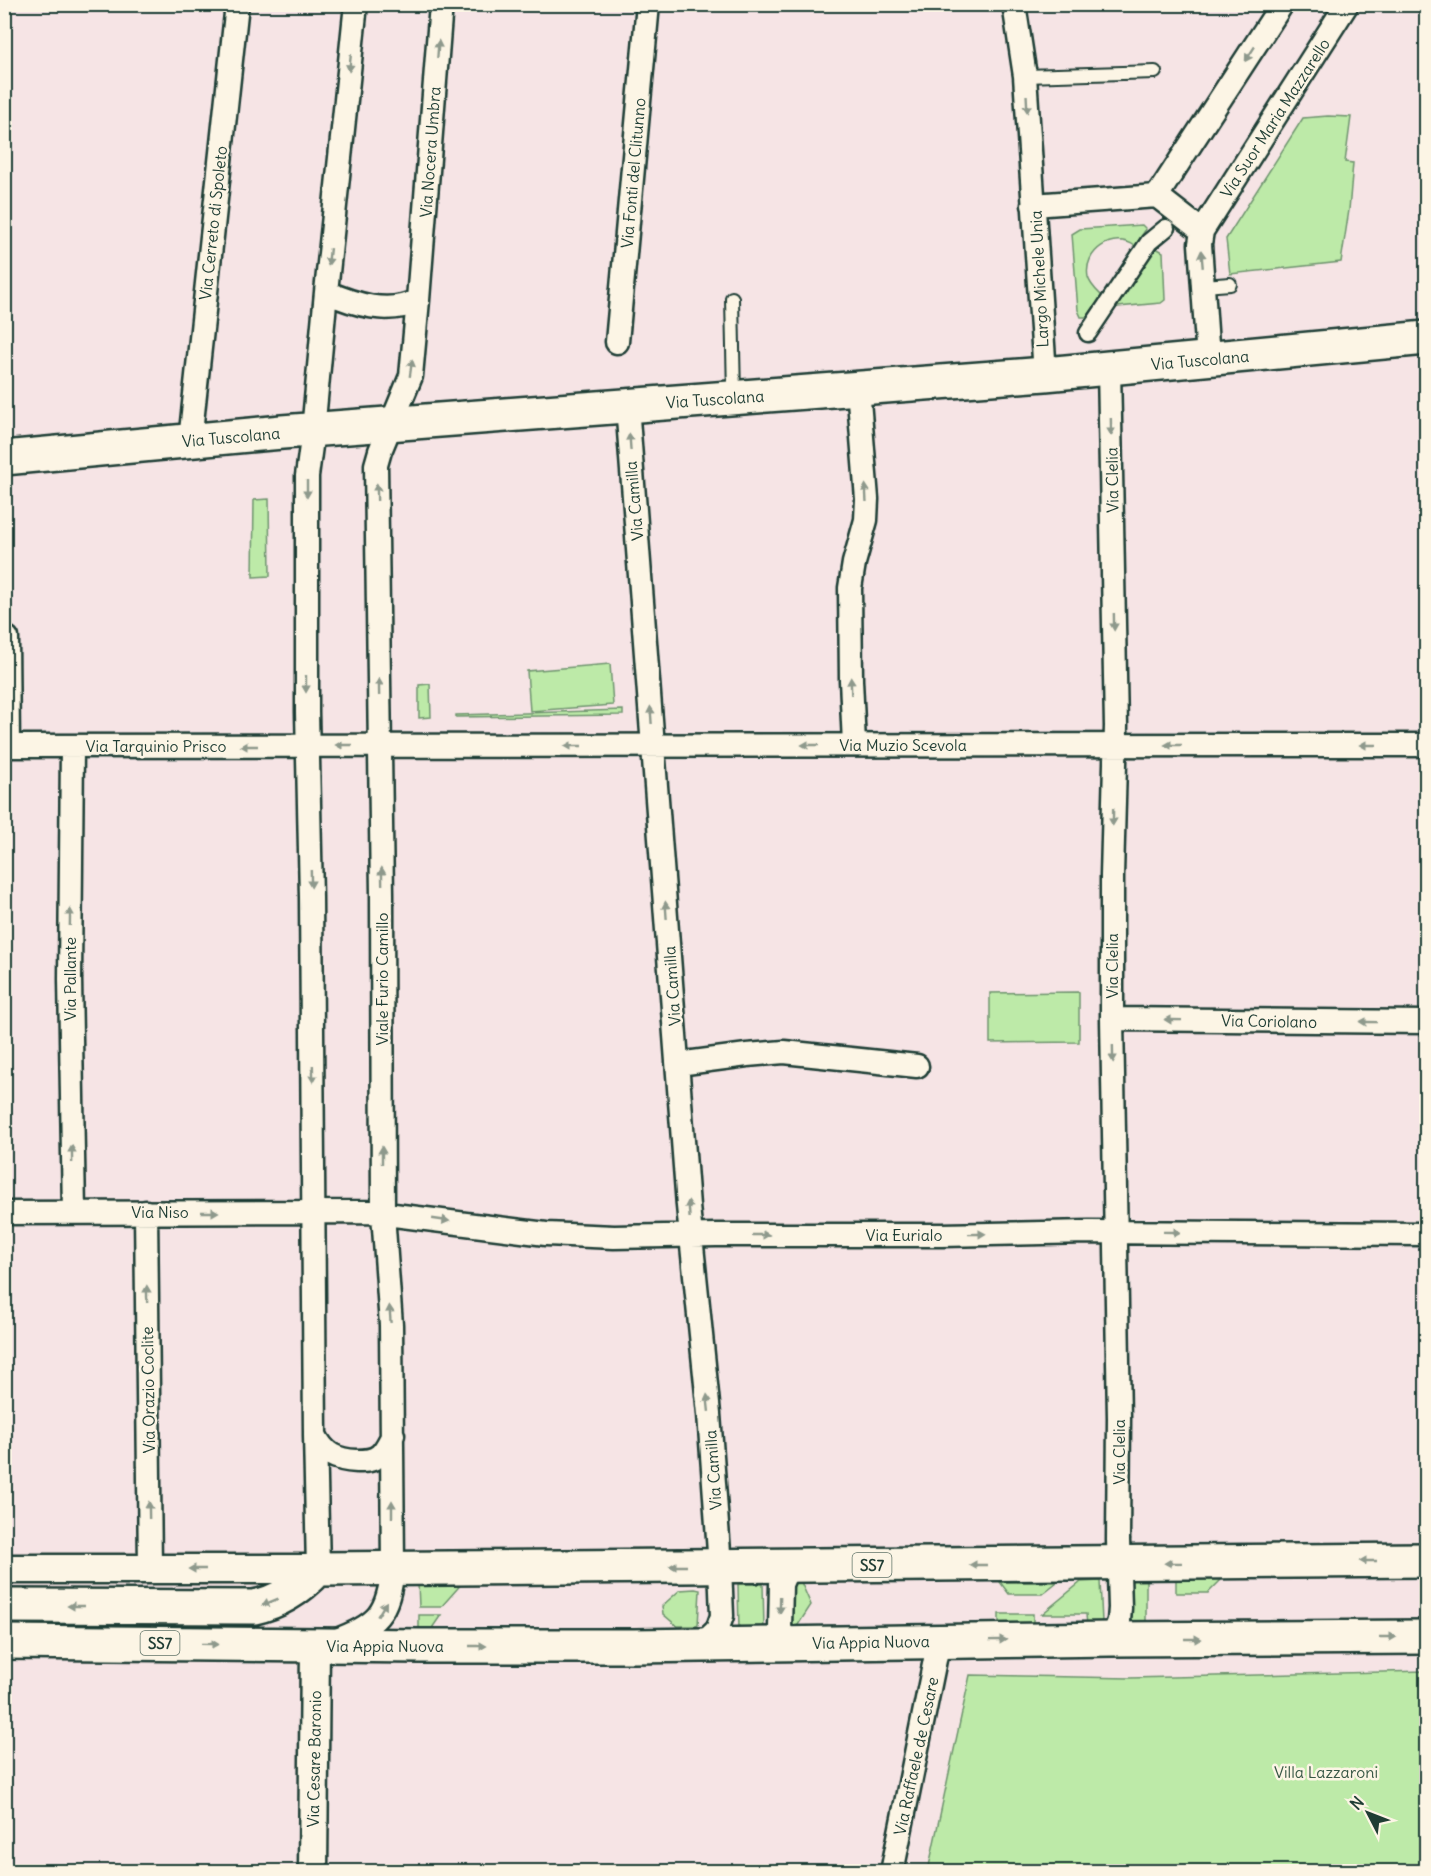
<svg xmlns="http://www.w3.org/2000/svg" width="1431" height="1876" viewBox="0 0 1431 1876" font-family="Delius,sans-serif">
	<rect width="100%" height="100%" fill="#f6e4e5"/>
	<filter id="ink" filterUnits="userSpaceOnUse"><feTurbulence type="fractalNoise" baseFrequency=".0167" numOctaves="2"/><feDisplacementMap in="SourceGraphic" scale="12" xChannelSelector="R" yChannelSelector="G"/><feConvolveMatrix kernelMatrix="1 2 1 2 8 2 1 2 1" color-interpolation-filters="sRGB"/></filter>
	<g filter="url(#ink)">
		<path fill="#bdeaa8" stroke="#6e946e" stroke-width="1.5" d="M1328,116L1351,117L1345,162L1353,163L1349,210L1341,262L1230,274L1226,239L1303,118Z
			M1142,225L1146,229L1135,246C1113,231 1083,251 1088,277C1090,285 1097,291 1102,296L1087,317H1081L1078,310L1072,234L1080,229Z
			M1156,248L1163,252L1165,300L1161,303L1117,307L1153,250Z
			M269,499L270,576L253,577L254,500Z
			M610,664L613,705L530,711L527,671Z
			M430,684L431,717L419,718V685Z
			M623,710V715L456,717V715Z
			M1079,992V1042L990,1043V993Z
			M1176,1577H1224L1208,1593H1176Z
			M1129,1579H1146V1623H1129Z
			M465,1580L441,1607H419L418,1582Z
			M1100,1581L1102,1622L1098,1626H1087L1086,1614H1042L1081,1582Z
			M792,1582H801L811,1605L796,1628L791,1626Z
			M1000,1582H1057L1042,1594H1009Z
			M738,1584H763L764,1630L739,1631Z
			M695,1589L700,1590L698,1625L696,1626H677L663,1614L662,1606L680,1590Z
			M999,1614H1033V1626L999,1627Z
			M419,1615H441L428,1634H419Z
			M1426,1671V1871H928L970,1675L1130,1678Z"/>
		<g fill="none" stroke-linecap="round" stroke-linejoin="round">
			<defs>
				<path id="service" d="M1025,76L1155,72
					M1204,286L1230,284
					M732,298L734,396"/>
				<path id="pedestrian" d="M1088,333L1149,242L1166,228"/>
				<path id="minor" d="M1014,4L1025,76L1045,374
					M1157,196L1282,4
					M1033,205L1157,196L1202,231L1200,244L1208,359
					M1202,231L1347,4
					M326,292C354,304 389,316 418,300
					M617,342L648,4
					M1109,368L1116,726L1112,876V1019L1119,1418L1118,1540L1120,1608L1119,1621L1112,1639
					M627,405L688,1206L709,1414L720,1566L722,1616L717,1630L702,1644
					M190,441L237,4
					M7,638L8,746
					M854,744L851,680L850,588L854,563L866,520L867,499L858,388
					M4,746L1426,745
					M72,746L70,979L74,1213
					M1112,1019L1426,1022
					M678,1064L747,1055L784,1052L917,1066
					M146,1212L150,1568
					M4,1213L370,1212L546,1234L614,1237L716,1235H942L1089,1232L1426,1234
					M315,1435C324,1454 336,1460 357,1461C365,1461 373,1461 380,1455C386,1450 389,1442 393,1435
					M318,1569L315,1435L311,897L307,712V476L313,431L326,292L356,4
					M334,1641C378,1625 388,1614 393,1568L391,1325L383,1214L382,894L376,465L380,451L411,376L418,300L441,4
					M793,1643L784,1636L780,1629L781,1584L785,1575L795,1566
					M892,1872L939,1640"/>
				<path id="tertiary" d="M4,1569H318
					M313,1872L315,1646"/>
				<path id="secondary" d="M4,458L282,432L1045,374L1426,338"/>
				<path id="primary" d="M4,1606L254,1607C279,1602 301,1587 318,1569L1426,1560
					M4,1642L421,1646H634L1112,1639L1426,1637"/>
			</defs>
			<use href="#service" stroke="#1f3d34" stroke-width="16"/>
			<use href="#pedestrian" stroke="#1f3d34" stroke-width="21"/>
			<use href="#minor" stroke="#1f3d34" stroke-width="27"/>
			<use href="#tertiary" stroke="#1f3d34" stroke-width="33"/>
			<use href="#secondary" stroke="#1f3d34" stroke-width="38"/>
			<use href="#primary" stroke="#1f3d34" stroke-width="38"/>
			<use href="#service" stroke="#fcf5e5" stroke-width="12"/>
			<use href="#pedestrian" stroke="#fcf5e5" stroke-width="16"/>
			<use href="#minor" stroke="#fcf5e5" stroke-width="22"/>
			<use href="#tertiary" stroke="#fcf5e5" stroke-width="28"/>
			<use href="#secondary" stroke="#fcf5e5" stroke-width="33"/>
			<use href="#primary" stroke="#fcf5e5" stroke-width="33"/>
		</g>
		<defs><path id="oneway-solid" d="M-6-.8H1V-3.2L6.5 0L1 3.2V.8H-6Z" transform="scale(1.5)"/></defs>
		<g fill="#8e998c">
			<use href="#oneway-solid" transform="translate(438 49) rotate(-86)"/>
			<use href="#oneway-solid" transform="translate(1250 54) rotate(123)"/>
			<use href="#oneway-solid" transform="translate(350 63) rotate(96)"/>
			<use href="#oneway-solid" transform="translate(1027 104) rotate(87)"/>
			<use href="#oneway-solid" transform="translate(329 257) rotate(96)"/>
			<use href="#oneway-solid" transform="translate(1202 259) rotate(-95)"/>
			<use href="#oneway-solid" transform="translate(411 368) rotate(-82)"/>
			<use href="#oneway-solid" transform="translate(1111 427) rotate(89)"/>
			<use href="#oneway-solid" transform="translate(630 442) rotate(-94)"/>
			<use href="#oneway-solid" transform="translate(307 489) rotate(90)"/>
			<use href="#oneway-solid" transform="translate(377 492) rotate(-91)"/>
			<use href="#oneway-solid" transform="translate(866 493) rotate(-93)"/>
			<use href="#oneway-solid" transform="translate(1114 622) rotate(89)"/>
			<use href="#oneway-solid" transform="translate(306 684) rotate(90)"/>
			<use href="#oneway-solid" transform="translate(851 686) rotate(-92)"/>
			<use href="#oneway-solid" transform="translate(379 687) rotate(-91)"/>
			<use href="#oneway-solid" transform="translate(651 715) rotate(-94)"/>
			<use href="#oneway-solid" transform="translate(344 745) rotate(-180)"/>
			<use href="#oneway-solid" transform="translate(810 745) rotate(180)"/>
			<use href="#oneway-solid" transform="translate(1173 745) rotate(-180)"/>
			<use href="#oneway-solid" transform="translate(1368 745) rotate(-180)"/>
			<use href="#oneway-solid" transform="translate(249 746) rotate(180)"/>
			<use href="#oneway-solid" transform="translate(573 746) rotate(-180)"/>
			<use href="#oneway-solid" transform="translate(1113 817) rotate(91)"/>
			<use href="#oneway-solid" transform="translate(382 876) rotate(-91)"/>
			<use href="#oneway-solid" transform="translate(311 879) rotate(89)"/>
			<use href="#oneway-solid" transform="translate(666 910) rotate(-94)"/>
			<use href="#oneway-solid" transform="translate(70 917) rotate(-89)"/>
			<use href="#oneway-solid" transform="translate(1173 1020) rotate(-179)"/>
			<use href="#oneway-solid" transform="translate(1368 1022) rotate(-179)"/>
			<use href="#oneway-solid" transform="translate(1113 1054) rotate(89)"/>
			<use href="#oneway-solid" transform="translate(313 1074) rotate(89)"/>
			<use href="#oneway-solid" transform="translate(72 1154) rotate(-91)"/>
			<use href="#oneway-solid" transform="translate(382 1155) rotate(-90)"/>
			<use href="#oneway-solid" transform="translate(689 1209) rotate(-94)"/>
			<use href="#oneway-solid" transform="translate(210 1212)"/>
			<use href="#oneway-solid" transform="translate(441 1220) rotate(8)"/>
			<use href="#oneway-solid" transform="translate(1172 1232) rotate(1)"/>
			<use href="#oneway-solid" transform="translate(977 1234) rotate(-1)"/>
			<use href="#oneway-solid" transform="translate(761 1235)"/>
			<use href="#oneway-solid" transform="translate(147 1294) rotate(-91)"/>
			<use href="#oneway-solid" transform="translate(390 1314) rotate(-94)"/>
			<use href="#oneway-solid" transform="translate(708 1403) rotate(-96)"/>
			<use href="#oneway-solid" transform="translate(392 1509) rotate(-90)"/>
			<use href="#oneway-solid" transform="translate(149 1510) rotate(-91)"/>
			<use href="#oneway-solid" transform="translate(1368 1561) rotate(180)"/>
			<use href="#oneway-solid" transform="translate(1173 1563) rotate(179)"/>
			<use href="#oneway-solid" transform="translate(978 1565) rotate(180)"/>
			<use href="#oneway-solid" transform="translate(678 1566) rotate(180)"/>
			<use href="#oneway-solid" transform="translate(197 1569) rotate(-180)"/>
			<use href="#oneway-solid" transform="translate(270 1602) rotate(158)"/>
			<use href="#oneway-solid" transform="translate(780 1605) rotate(91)"/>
			<use href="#oneway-solid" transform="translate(76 1606) rotate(-180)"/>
			<use href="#oneway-solid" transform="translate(382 1609) rotate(-59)"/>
			<use href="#oneway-solid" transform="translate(1388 1637)"/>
			<use href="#oneway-solid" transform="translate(1193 1639)"/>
			<use href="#oneway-solid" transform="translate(998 1640) rotate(-1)"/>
			<use href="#oneway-solid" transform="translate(210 1644) rotate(1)"/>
			<use href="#oneway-solid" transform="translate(478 1646)"/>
		</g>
	</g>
	<g text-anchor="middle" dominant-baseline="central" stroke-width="5" stroke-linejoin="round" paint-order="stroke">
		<g fill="#fcf5e5" stroke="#617469" stroke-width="1.5">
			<rect x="852.5" y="1553" width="39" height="24" rx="4.5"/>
			<rect x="140.5" y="1631" width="39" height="24" rx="4.5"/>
		</g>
		<g font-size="15" font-weight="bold" fill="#1f3d34">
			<text x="872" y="1565">SS7</text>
			<text x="160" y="1643">SS7</text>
		</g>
		<g font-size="16" fill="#1f3d34" stroke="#fcf5e5">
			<text transform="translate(1275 118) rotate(-57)">Via Suor Maria Mazzarello</text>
			<text transform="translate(430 152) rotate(-86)">Via Nocera Umbra</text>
			<text transform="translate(633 173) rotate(-85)">Via Fonti del Clitunno</text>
			<text transform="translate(213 223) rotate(-84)">Via Cerreto di Spoleto</text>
			<text transform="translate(1039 279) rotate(-93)">Largo Michele Unia</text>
			<text transform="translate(1200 360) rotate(-5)">Via Tuscolana</text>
			<text transform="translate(715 399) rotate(-4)">Via Tuscolana</text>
			<text transform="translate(231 437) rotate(-5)">Via Tuscolana</text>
			<text transform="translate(1112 480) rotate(-91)">Via Clelia</text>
			<text transform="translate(634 501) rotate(-95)">Via Camilla</text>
			<text x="903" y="745">Via Muzio Scevola</text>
			<text x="156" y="746">Via Tarquinio Prisco</text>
			<text transform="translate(1112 966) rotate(-90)">Via Clelia</text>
			<text transform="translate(70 979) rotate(-90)">Via Pallante</text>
			<text transform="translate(382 979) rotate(-90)">Viale Furio Camillo</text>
			<text transform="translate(672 986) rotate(-94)">Via Camilla</text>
			<text transform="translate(1269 1021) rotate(1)">Via Coriolano</text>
			<text x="160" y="1212">Via Niso</text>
			<text x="904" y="1235">Via Eurialo</text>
			<text transform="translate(148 1390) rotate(-91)">Via Orazio Coclite</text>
			<text transform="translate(1119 1452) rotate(-90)">Via Clelia</text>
			<text transform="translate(713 1470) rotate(-94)">Via Camilla</text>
			<text transform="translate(871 1642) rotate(-1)">Via Appia Nuova</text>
			<text x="385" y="1646">Via Appia Nuova</text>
			<text transform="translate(916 1756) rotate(-78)">Via Raffaele de Cesare</text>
			<text transform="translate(314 1759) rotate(-89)">Via Cesare Baronio</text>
		</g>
		<g font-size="16" fill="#375745" stroke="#fcf5e5">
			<text x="1326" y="1772">Villa Lazzaroni</text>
		</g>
	</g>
	<rect width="1431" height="1876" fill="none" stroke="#fcf5e5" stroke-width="24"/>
	<rect x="12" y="12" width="1407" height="1852" fill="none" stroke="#1f3d34" stroke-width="2" filter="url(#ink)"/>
	<g transform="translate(1368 1813) rotate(312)" stroke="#fcf5e5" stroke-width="4.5" paint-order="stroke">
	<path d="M0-4.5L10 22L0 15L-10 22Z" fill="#1f3d34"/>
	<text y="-9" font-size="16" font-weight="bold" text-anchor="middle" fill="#1f3d34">N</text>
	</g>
</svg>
